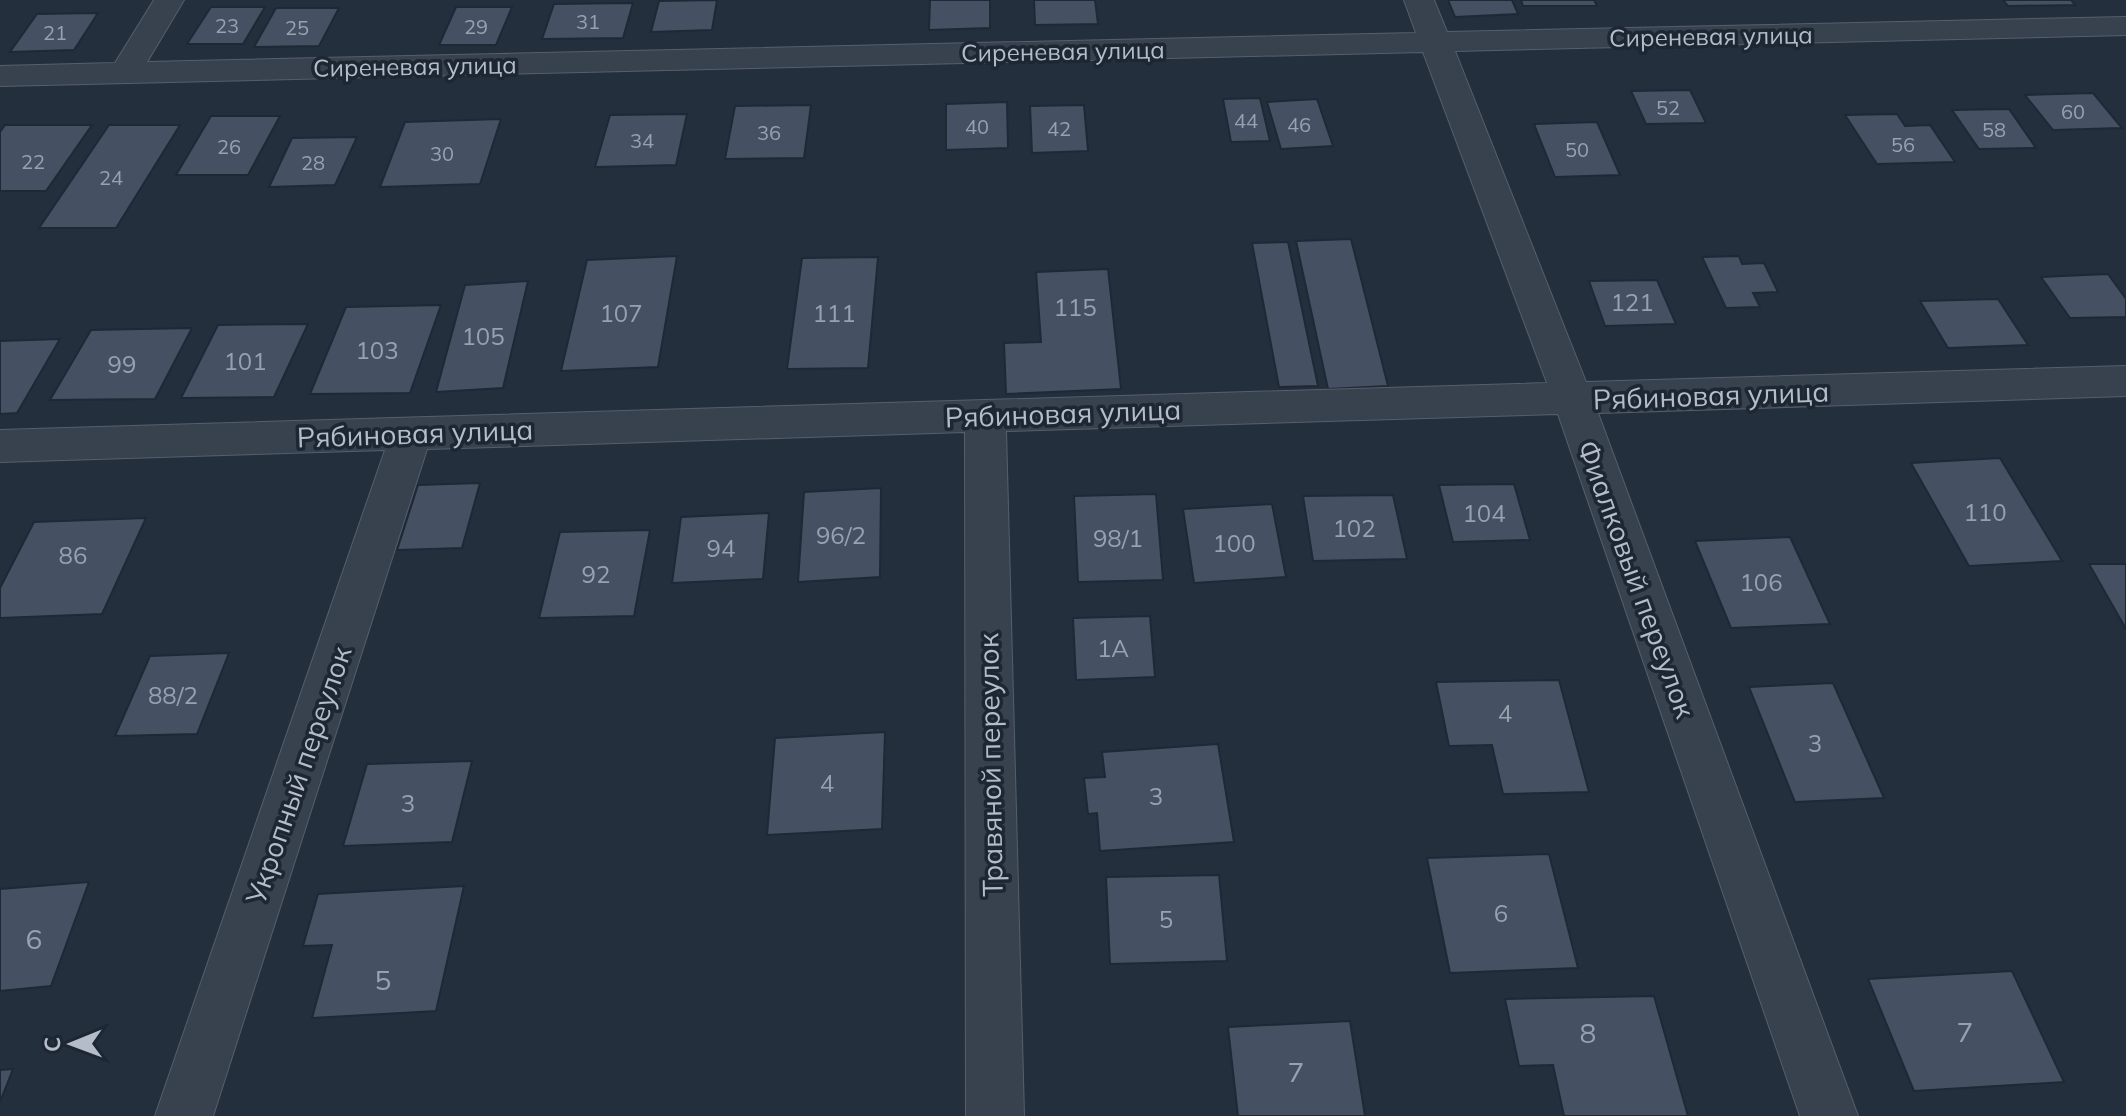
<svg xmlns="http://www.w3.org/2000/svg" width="2126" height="1116" viewBox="0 0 2126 1116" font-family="Mulish,sans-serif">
	<rect width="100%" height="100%" fill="#242f3e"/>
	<path fill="#455162" stroke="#1f2835" stroke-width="2" d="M717,0L712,30L651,32L659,1Z
		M930,0H990V28L929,30Z
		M1034,0H1095L1098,24L1035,25Z
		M1448,0H1512L1518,14L1455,17Z
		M1521,0H1594L1597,6H1523Z
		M2003,0H2071L2075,5L2008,6Z
		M633,3L623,38L542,39L554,4Z
		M211,7H265L243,44H187Z
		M456,7H512L496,45H439Z
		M276,8H339L319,46L254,47Z
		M98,13L74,50L10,52L37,14Z
		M1690,90L1706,123L1646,124L1631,91Z
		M2093,93L2122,128L2053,130L2025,95Z
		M1260,98L1270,141L1231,142L1223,99Z
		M1317,99L1333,146L1281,149L1267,102Z
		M1007,102L1008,148L946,150V104Z
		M811,105L804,158L725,159L735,106Z
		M1084,105L1088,151L1032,153L1030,106Z
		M2009,109L2036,148L1979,149L1952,110Z
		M687,114L676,165L595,167L610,115Z
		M1897,114L1905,126L1930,125L1955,162L1877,164L1845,115Z
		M211,116H280L248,175H176Z
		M501,119L480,184L380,187L405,122Z
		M1597,122L1620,175L1555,177L1534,124Z
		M5,125H92L46,191H0V132Z
		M109,125H180L116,228H39Z
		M357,137L335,185L269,187L292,138Z
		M1351,239L1388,386L1328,389L1296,241Z
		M1288,242L1318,386L1279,387L1252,243Z
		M677,256L658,367L561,371L587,260Z
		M1739,256L1742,264L1764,263L1778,292L1753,293L1760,307L1726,308L1702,257Z
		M878,257L868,368L787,369L802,258Z
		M1108,269L1121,389L1006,394L1004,343L1041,342L1036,272Z
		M2108,274L2126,299V317L2070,318L2041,277Z
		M1657,280L1676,324L1605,326L1589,281Z
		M528,281L503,388L436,392L465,285Z
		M1998,299L2028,345L1948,348L1920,301Z
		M441,305L410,393L310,394L346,307Z
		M308,324L274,397L181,398L218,325Z
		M192,328L155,399L50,400L91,330Z
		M60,339L17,413L0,414V341Z
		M2000,458L2062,561L1969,566L1911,463Z
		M480,483L462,548L397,550L418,485Z
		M1514,484L1530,540L1453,542L1439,485Z
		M881,488L880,577L798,582L804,492Z
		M1156,494L1163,580L1078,582L1074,496Z
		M1393,495L1407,559L1313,561L1303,496Z
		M1272,504L1286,577L1194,583L1183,509Z
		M769,513L763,579L672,583L681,517Z
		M146,518L102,614L0,618V588L34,522Z
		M650,530L634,616L539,618L560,532Z
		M1790,537L1830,624L1731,628L1695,541Z
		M2089,564H2126V629Z
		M1150,616L1155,677L1076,680L1073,618Z
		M229,653L197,734L115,736L150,656Z
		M1559,680L1589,792L1503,794L1492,745L1449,746L1436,682Z
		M1833,683L1884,798L1795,802L1749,687Z
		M885,732L882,829L767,835L775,738Z
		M1218,744L1234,842L1100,851L1097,813L1088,814L1084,778L1105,777L1102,752Z
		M472,761L452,842L343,846L367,764Z
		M1549,854L1578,968L1450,973L1427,858Z
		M1219,875L1227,961L1110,964L1106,877Z
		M89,882L51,986L0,991V889Z
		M464,886L436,1011L312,1018L332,945L303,946L318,894Z
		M2012,971L2064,1082L1914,1091L1868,979Z
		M1654,996L1688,1116H1564L1553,1065L1519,1066L1505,999Z
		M1350,1021L1365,1116H1238L1228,1027Z
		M13,1069L0,1102V1070Z"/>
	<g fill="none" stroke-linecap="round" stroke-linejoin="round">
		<defs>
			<path id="minor" d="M154,0H184L147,62L1416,33L1404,0H1434L1447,32L2126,17V35L1455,51L1586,382L2126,366V396L1598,413L1858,1116H1800L1558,414L1006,431L1024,1116H966L965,432L427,449L213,1116H155L385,450L0,462V430L1547,383L1423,52L0,86V66L115,63Z"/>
		</defs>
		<use href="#minor" stroke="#565f6c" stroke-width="2"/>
		<use href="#minor" fill="#38414e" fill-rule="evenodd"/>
	</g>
	<g text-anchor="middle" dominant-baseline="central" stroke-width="7" stroke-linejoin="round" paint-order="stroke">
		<g font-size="20" fill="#98a1af">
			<text x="588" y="21">31</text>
			<text x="227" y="25">23</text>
			<text x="476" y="26">29</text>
			<text x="297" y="27">25</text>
			<text x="55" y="32">21</text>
			<text x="1668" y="107">52</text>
			<text x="2073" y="111">60</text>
			<text x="1246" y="120">44</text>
			<text x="1299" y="124">46</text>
			<text x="977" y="126">40</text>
			<text x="1059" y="128">42</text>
			<text x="1994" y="129">58</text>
			<text x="769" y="132">36</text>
			<text x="642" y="140">34</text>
			<text x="1903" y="144">56</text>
			<text x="229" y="146">26</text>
			<text x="1577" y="149">50</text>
			<text x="442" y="153">30</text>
			<text x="33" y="161">22</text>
			<text x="313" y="162">28</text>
			<text x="111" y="177">24</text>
		</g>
		<g font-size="24" fill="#b4bcc9" stroke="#1d2633">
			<text transform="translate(1711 36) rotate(-1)">Сиреневая улица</text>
			<text transform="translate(1063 51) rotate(-1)">Сиреневая улица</text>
			<text transform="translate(415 66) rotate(-1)">Сиреневая улица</text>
		</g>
		<g font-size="24" fill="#98a1af">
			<text x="1632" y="302">121</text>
			<text x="1075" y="307">115</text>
			<text x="621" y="313">107</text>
			<text x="834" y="313">111</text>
			<text x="483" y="336">105</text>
			<text x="377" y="350">103</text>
			<text x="245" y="361">101</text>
			<text x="122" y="364">99</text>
			<text x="1985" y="512">110</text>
			<text x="1484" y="513">104</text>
			<text x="1354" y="528">102</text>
			<text x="841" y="535">96/2</text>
			<text x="1118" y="538">98/1</text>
			<text x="1234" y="543">100</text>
			<text x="721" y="548">94</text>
			<text x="73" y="555">86</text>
			<text x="596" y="574">92</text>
			<text x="1761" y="582">106</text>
			<text x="1113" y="648">1А</text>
			<text x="173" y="695">88/2</text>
			<text x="1505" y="713">4</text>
			<text x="1815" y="743">3</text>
			<text x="827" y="783">4</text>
			<text x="1156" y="796">3</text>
			<text x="408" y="803">3</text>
			<text x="1501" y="913">6</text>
			<text x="1166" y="919">5</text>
		</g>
		<g font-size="28" fill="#b4bcc9" stroke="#1d2633">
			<text transform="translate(1711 395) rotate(-2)">Рябиновая улица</text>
			<text transform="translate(1063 413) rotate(-2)">Рябиновая улица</text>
			<text transform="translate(415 433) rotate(-2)">Рябиновая улица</text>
			<text transform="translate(1637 579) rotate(70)">Фиалковый переулок</text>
			<text transform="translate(990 765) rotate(-91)">Травяной переулок</text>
			<text transform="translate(298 775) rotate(-71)">Укропный переулок</text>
		</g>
		<g font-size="28" fill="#98a1af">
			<text x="34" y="938">6</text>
			<text x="383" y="979">5</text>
			<text x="1965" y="1031">7</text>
			<text x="1588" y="1032">8</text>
			<text x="1296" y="1071">7</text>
		</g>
	</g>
	<g transform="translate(72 1044) rotate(269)" stroke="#1d2633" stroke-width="6" paint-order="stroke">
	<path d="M0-6L14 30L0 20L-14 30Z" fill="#b4bcc9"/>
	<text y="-12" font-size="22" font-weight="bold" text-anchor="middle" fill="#b4bcc9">С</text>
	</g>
</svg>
